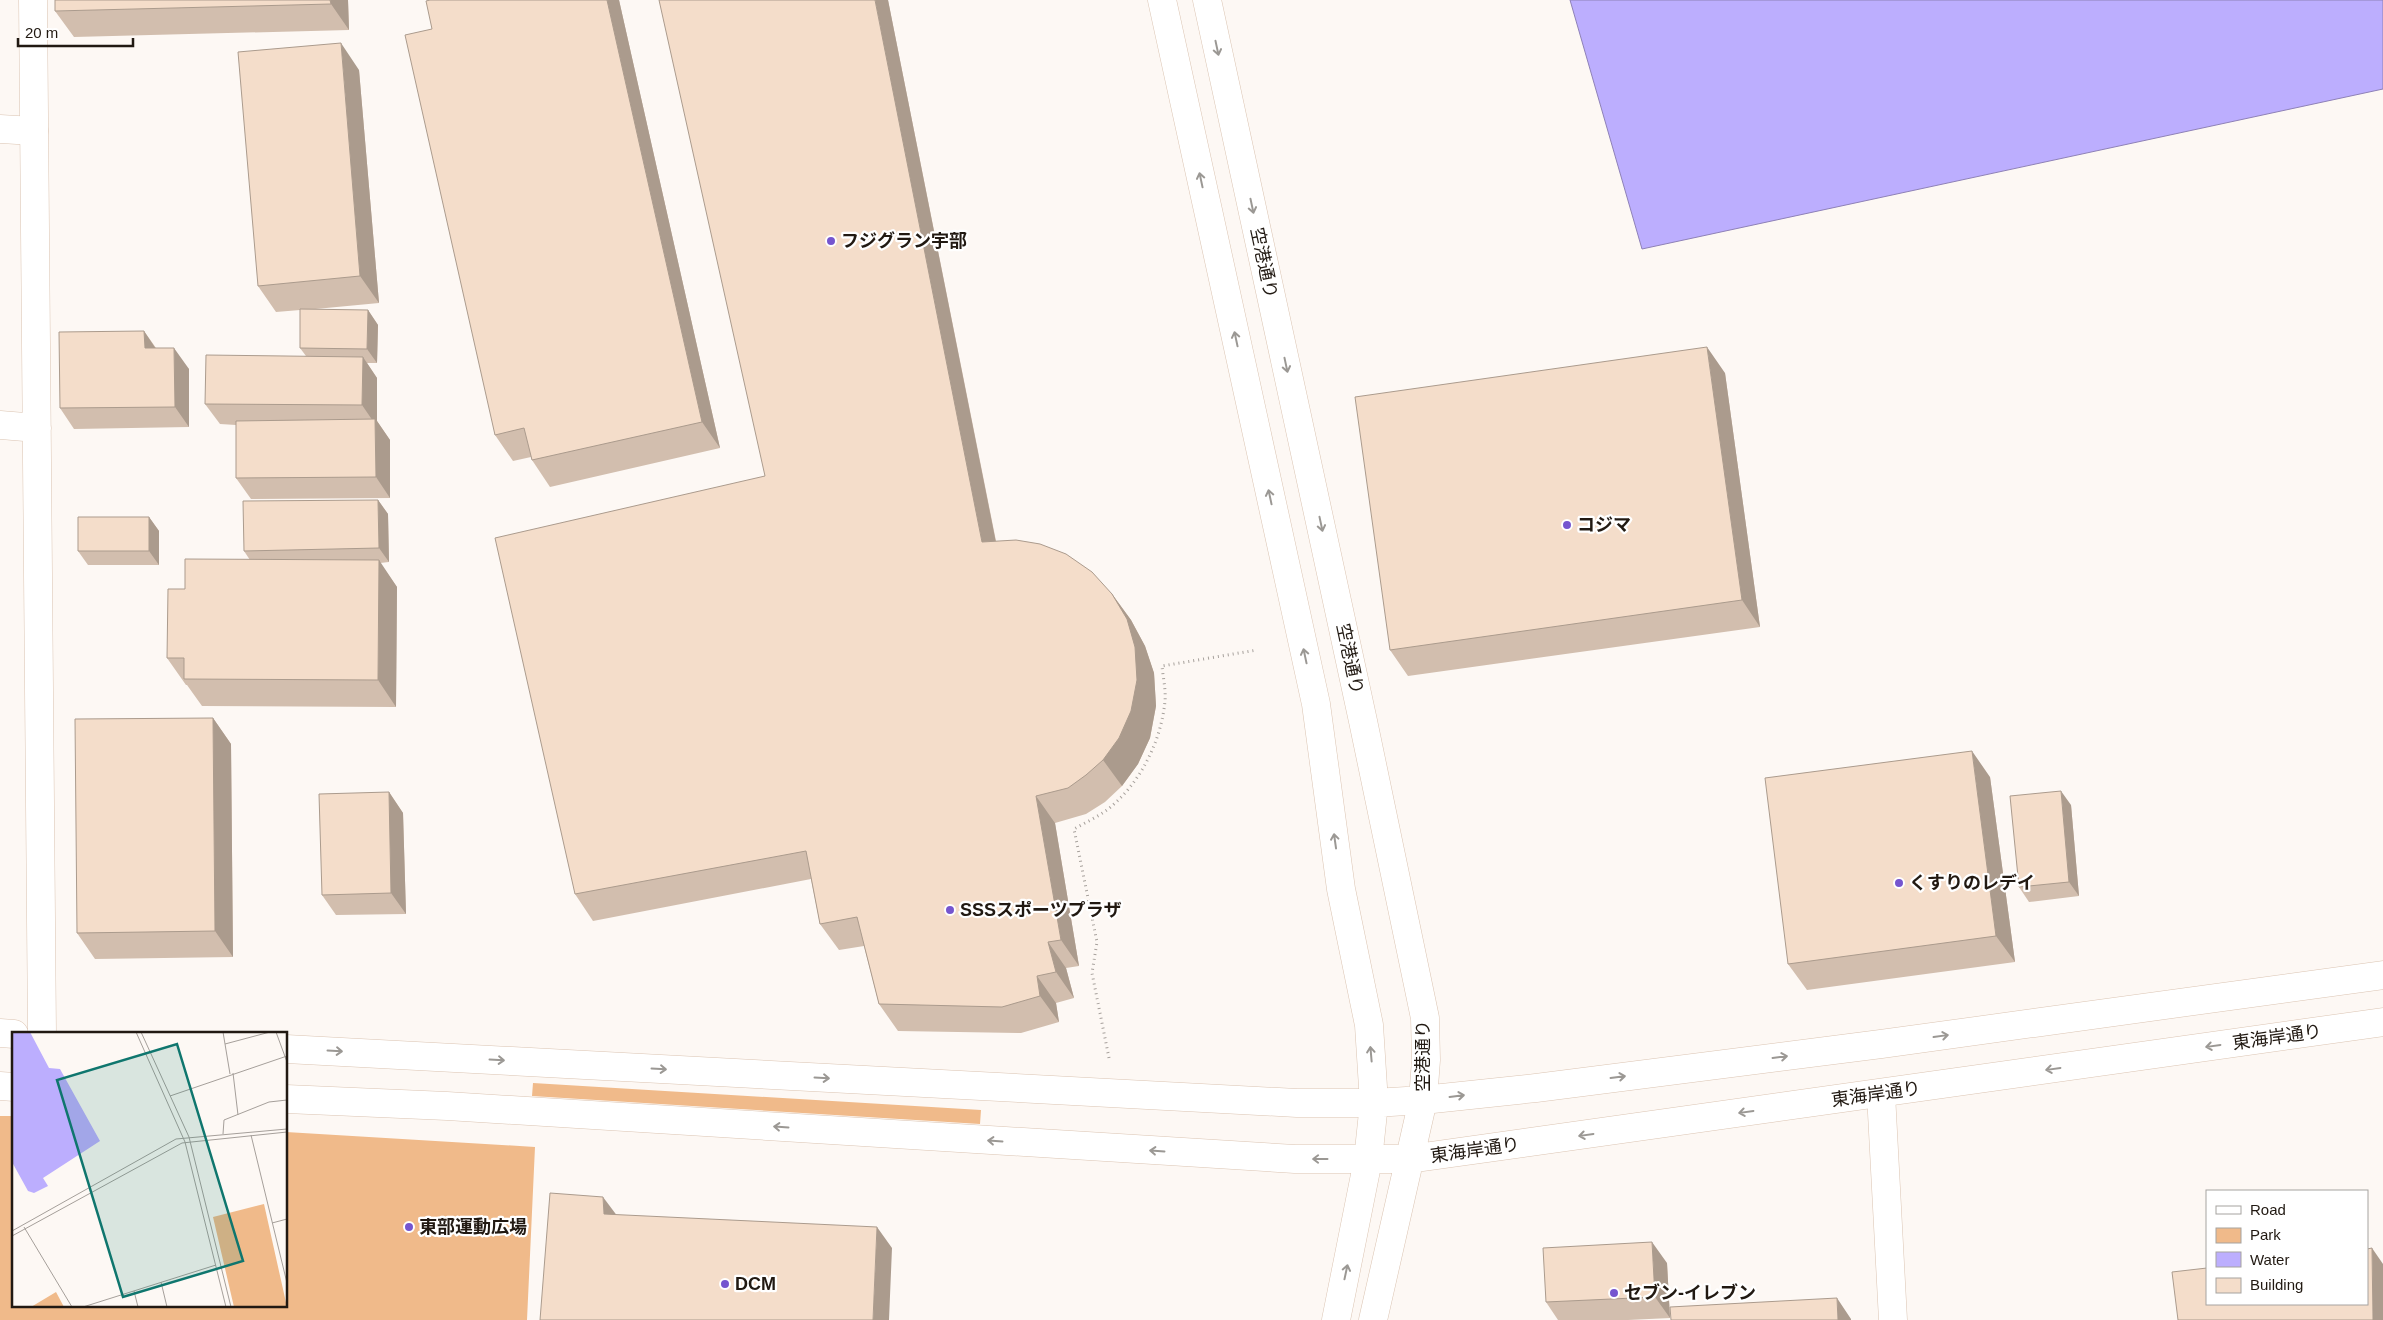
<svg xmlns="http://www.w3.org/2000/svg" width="2383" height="1320" viewBox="0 0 2383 1320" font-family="Helvetica,'Noto Sans JP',sans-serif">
	<rect width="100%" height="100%" fill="#fdf8f4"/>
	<path fill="#f0ba8a" d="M533,1083L981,1110L980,1124L532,1096Z
		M0,1116H14V1306H286V1132L535,1147L527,1320H0Z"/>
	<path fill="#bcaefe" stroke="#8e81b7" d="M1570,0H2383V89L1642,249Z"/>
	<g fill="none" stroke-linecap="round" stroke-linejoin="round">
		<defs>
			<path id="street" d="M0,129L34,131
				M1881,1094L1893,1320"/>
			<path id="secondary" d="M33,0L42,1034
				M1162,0L1316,704L1341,889L1369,1025L1374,1103L1368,1160L1336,1320
				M1207,0L1363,721L1425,1018L1426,1060L1423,1100L1373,1320
				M0,425L37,428
				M0,1033L14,1034
				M286,1049L1297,1103H1374L1423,1100L1536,1088L1881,1044L2383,975
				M0,1086L14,1087
				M286,1099L447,1106L1295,1159H1409L2383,1022"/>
		</defs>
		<use href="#street" stroke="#dbc4b2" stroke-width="29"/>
		<use href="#secondary" stroke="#dbc4b2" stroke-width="29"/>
		<path stroke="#a7a19c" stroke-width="3" stroke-dasharray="1 4" stroke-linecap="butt" d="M1109,1058L1092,973L1097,942L1074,829C1085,823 1097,817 1107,810C1140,784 1161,742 1165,701C1166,690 1163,677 1162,666L1257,650"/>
		<use href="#street" stroke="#fff" stroke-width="28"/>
		<use href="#secondary" stroke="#fff" stroke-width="28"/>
	</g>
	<path fill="#d2beae" d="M348,0L349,30L74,37L55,11Z
		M430,0H619L720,448L550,487L532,460L531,457L513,461L495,435L432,29Z
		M888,0L996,541L1112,594L1131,620L1145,646L1154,673L1156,706L1150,738L1138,764L1122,786L1105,802L1086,814L1055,823L1079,966L1066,968L1074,998L1056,1003L1059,1022L1021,1033L898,1031L879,1004L864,946L839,950L820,924L811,879L593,921L575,894L765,476Z
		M359,70L379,303L305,310H368L378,325L377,363H367L377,378V421L390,440V498L251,499L236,478V425L220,424L205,404L306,356L300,348V310L276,312L258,286Z
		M144,331L156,348L189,369V427L74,429L60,408Z
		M1725,373L1760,627L1408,676L1390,650Z
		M378,500L388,514L389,562L380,563L397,587L396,707L202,706L187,685H186L167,658L185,589L250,560L244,551Z
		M149,517L159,531V565H88L78,551Z
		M213,718L231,744L233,957L95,959L77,933Z
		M1990,777L2015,962L1807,990L1788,964Z
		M389,792L403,813L406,914L336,915L322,895Z
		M2071,805L2079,896L2029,902L2019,887Z
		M1667,1263L1670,1318L1628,1320H1558L1546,1302Z"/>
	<path fill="#ab9b8d" d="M330,0H348L349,30L331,4Z
		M607,0H619L720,448L702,422Z
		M875,0H888L1001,568L982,542Z
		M341,43L359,70L379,303L360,276Z
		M368,310L378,325L377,363L367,349Z
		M144,331L158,352L145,348Z
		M1707,347L1725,373L1760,627L1742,600Z
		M174,348L189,369V427L175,407Z
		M363,357L377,378V421L390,440V498L376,477L375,424L362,405Z
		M378,500L388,514L389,562L379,548Z
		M149,517L159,531V565L149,551Z
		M379,560L397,587L396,707L378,680Z
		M1112,594L1131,620L1145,646L1154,673L1156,706L1150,738L1138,764L1122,786L1103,760Z
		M213,718L231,744L233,957L215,931Z
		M1972,751L1990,777L2015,962L1996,936Z
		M2061,791L2071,805L2079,896L2069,882Z
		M389,792L403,813L406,914L391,893Z
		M1036,796L1055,823L1079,966L1061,940Z
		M1048,942L1066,968L1074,998L1056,972Z
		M1037,976L1056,1003L1059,1022L1040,996Z
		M603,1197L618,1217L604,1214Z
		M877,1227L892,1248L889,1320H873Z
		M1652,1242L1667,1263L1670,1318L1655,1297Z
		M2372,1248L2383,1264V1320H2373Z
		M1837,1298L1851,1319V1320H1838Z"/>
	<path fill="#f4ddca" stroke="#ab9b8d" d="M55,0H330L331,4L55,11Z
		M430,0H607L702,422L532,460L524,428L495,435L405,35L432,29L426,1Z
		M659,0H875L982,542L1016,540L1040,544L1066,554L1092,572L1112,594L1127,619L1135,647L1137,680L1131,711L1119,738L1103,760L1086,775L1068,788L1036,796L1061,940L1048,942L1056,972L1037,976L1040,996L1002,1007L879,1004L857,917L820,924L806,851L575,894L495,538L765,476Z
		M341,43L360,276L258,286L238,52Z
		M300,309L368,310L367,349L300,348Z
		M144,331L145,348H174L175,407L60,408L59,332Z
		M1707,347L1742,600L1390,650L1355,397Z
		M206,355L363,357L362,405L205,404Z
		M375,419L376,477L236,478V421Z
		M378,500L379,548L244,551L243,501Z
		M78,517H149V551H78Z
		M185,559L379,560L378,680L184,679V658H167L168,589H185Z
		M213,718L215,931L77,933L75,719Z
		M1972,751L1996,936L1788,964L1765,778Z
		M2061,791L2069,882L2019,887L2010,796Z
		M389,792L391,893L322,895L319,794Z
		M550,1193L603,1197L604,1214L877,1227L873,1320H540Z
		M1652,1242L1655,1297L1546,1302L1543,1248Z
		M2372,1248L2373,1320H2178L2172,1272L2207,1268V1304H2367V1249Z
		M1837,1298L1838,1320H1671L1670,1307Z"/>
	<defs><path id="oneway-shaft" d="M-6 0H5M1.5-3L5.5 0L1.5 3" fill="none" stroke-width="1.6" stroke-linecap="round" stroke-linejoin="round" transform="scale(1.25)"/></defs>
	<g stroke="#9b9894">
		<use href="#oneway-shaft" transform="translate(1217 48) rotate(78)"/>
		<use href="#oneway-shaft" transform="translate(1201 180) rotate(-102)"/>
		<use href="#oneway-shaft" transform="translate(1252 206) rotate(78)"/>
		<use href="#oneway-shaft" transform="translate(1236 339) rotate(-102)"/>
		<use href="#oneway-shaft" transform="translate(1286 365) rotate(78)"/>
		<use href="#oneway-shaft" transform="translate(1270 497) rotate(-102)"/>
		<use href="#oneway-shaft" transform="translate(1321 524) rotate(78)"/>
		<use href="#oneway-shaft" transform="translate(1305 656) rotate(-102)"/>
		<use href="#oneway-shaft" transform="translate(1335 841) rotate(-98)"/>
		<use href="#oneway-shaft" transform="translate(1941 1036) rotate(-8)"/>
		<use href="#oneway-shaft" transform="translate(2213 1046) rotate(172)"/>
		<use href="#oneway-shaft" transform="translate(335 1051) rotate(3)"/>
		<use href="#oneway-shaft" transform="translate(1371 1054) rotate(-95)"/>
		<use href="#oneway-shaft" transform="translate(1780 1057) rotate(-7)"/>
		<use href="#oneway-shaft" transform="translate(497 1060) rotate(3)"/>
		<use href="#oneway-shaft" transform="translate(659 1069) rotate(3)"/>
		<use href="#oneway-shaft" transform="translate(2053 1069) rotate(172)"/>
		<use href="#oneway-shaft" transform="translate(1618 1077) rotate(-7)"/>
		<use href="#oneway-shaft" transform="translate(822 1078) rotate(3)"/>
		<use href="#oneway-shaft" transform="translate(1457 1096) rotate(-7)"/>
		<use href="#oneway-shaft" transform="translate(1746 1112) rotate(172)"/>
		<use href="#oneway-shaft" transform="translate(781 1127) rotate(-176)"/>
		<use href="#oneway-shaft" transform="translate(1586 1135) rotate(172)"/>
		<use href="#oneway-shaft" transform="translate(995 1141) rotate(-176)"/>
		<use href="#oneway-shaft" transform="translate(1157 1151) rotate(-176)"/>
		<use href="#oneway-shaft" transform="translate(1320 1159) rotate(-180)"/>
		<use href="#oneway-shaft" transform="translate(1346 1272) rotate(-78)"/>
	</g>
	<g fill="#7555cf" stroke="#fff" stroke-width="2">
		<circle cx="831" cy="241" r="5"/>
		<circle cx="1567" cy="525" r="5"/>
		<circle cx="1899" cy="883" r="5"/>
		<circle cx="950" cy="910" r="5"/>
		<circle cx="409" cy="1227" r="5"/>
		<circle cx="725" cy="1284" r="5"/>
		<circle cx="1614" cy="1293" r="5"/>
	</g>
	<g text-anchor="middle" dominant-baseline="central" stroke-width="4.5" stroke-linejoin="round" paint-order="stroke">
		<g font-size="18" font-weight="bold" fill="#211912" stroke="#fff" text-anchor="start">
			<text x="841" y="241">フジグラン宇部</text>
			<text x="1577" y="525">コジマ</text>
			<text x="1909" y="883">くすりのレデイ</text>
			<text x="960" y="910">SSSスポーツプラザ</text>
			<text x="419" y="1227">東部運動広場</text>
			<text x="735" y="1284">DCM</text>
			<text x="1624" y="1293">セブン-イレブン</text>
		</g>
		<g font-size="18" fill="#211912" stroke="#fff">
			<text transform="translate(1264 263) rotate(78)">空港通り</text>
			<text transform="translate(1350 659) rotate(78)">空港通り</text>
			<text transform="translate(2277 1037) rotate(-8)">東海岸通り</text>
			<text transform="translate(1423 1056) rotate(-90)">空港通り</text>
			<text transform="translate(1876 1094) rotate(-8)">東海岸通り</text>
			<text transform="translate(1475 1150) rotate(-8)">東海岸通り</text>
		</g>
	</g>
	<g transform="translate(12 1032)">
		<rect width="275" height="275" fill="#fdf8f4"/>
		<path d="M252,172L275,275H222L201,185ZM44,260L52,275H19Z" fill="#f0ba8a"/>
		<path d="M18,0L37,36L48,37L88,109L31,146L36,154L22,161L16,159L0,130V0Z" fill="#bcaefe"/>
		<path fill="none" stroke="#a59f9a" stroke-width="1" d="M124,0L173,110L214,275M129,0L177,105L219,275M211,0L218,42M264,0L275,30M213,12L258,0M221,41L226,83M158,64L275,24M211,102L212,88L257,70L275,68M239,103L275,251M260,191L275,187M12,195L60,275M0,199L164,107L275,97M0,204L170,111L275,100M149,250L155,275M122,259L126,275M71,275L204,233"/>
		<path fill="#0f766e" fill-opacity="0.15" stroke="#0f766e" stroke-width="2.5" d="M165,12L231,229L111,265L45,48Z"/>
		<rect width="275" height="275" fill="none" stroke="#211912" stroke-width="2.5"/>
	</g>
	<rect x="2206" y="1190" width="162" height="115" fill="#ffffff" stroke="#a6a3a0"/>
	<rect x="2216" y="1206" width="25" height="8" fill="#ffffff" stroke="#a6a3a0"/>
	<text x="2250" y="1215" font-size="15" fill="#211912">Road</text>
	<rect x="2216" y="1228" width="25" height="15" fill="#f0ba8a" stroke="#a6a3a0"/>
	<text x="2250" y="1240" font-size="15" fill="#211912">Park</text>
	<rect x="2216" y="1252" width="25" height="15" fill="#bcaefe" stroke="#a6a3a0"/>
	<text x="2250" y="1265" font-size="15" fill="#211912">Water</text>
	<rect x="2216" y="1278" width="25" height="15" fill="#f4ddca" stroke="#a6a3a0"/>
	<text x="2250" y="1290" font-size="15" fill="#211912">Building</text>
	<path d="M18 38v8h115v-8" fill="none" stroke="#211912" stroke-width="2.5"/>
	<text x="25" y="38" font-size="15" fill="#211912" stroke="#ffffff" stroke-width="4" paint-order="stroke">20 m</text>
</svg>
